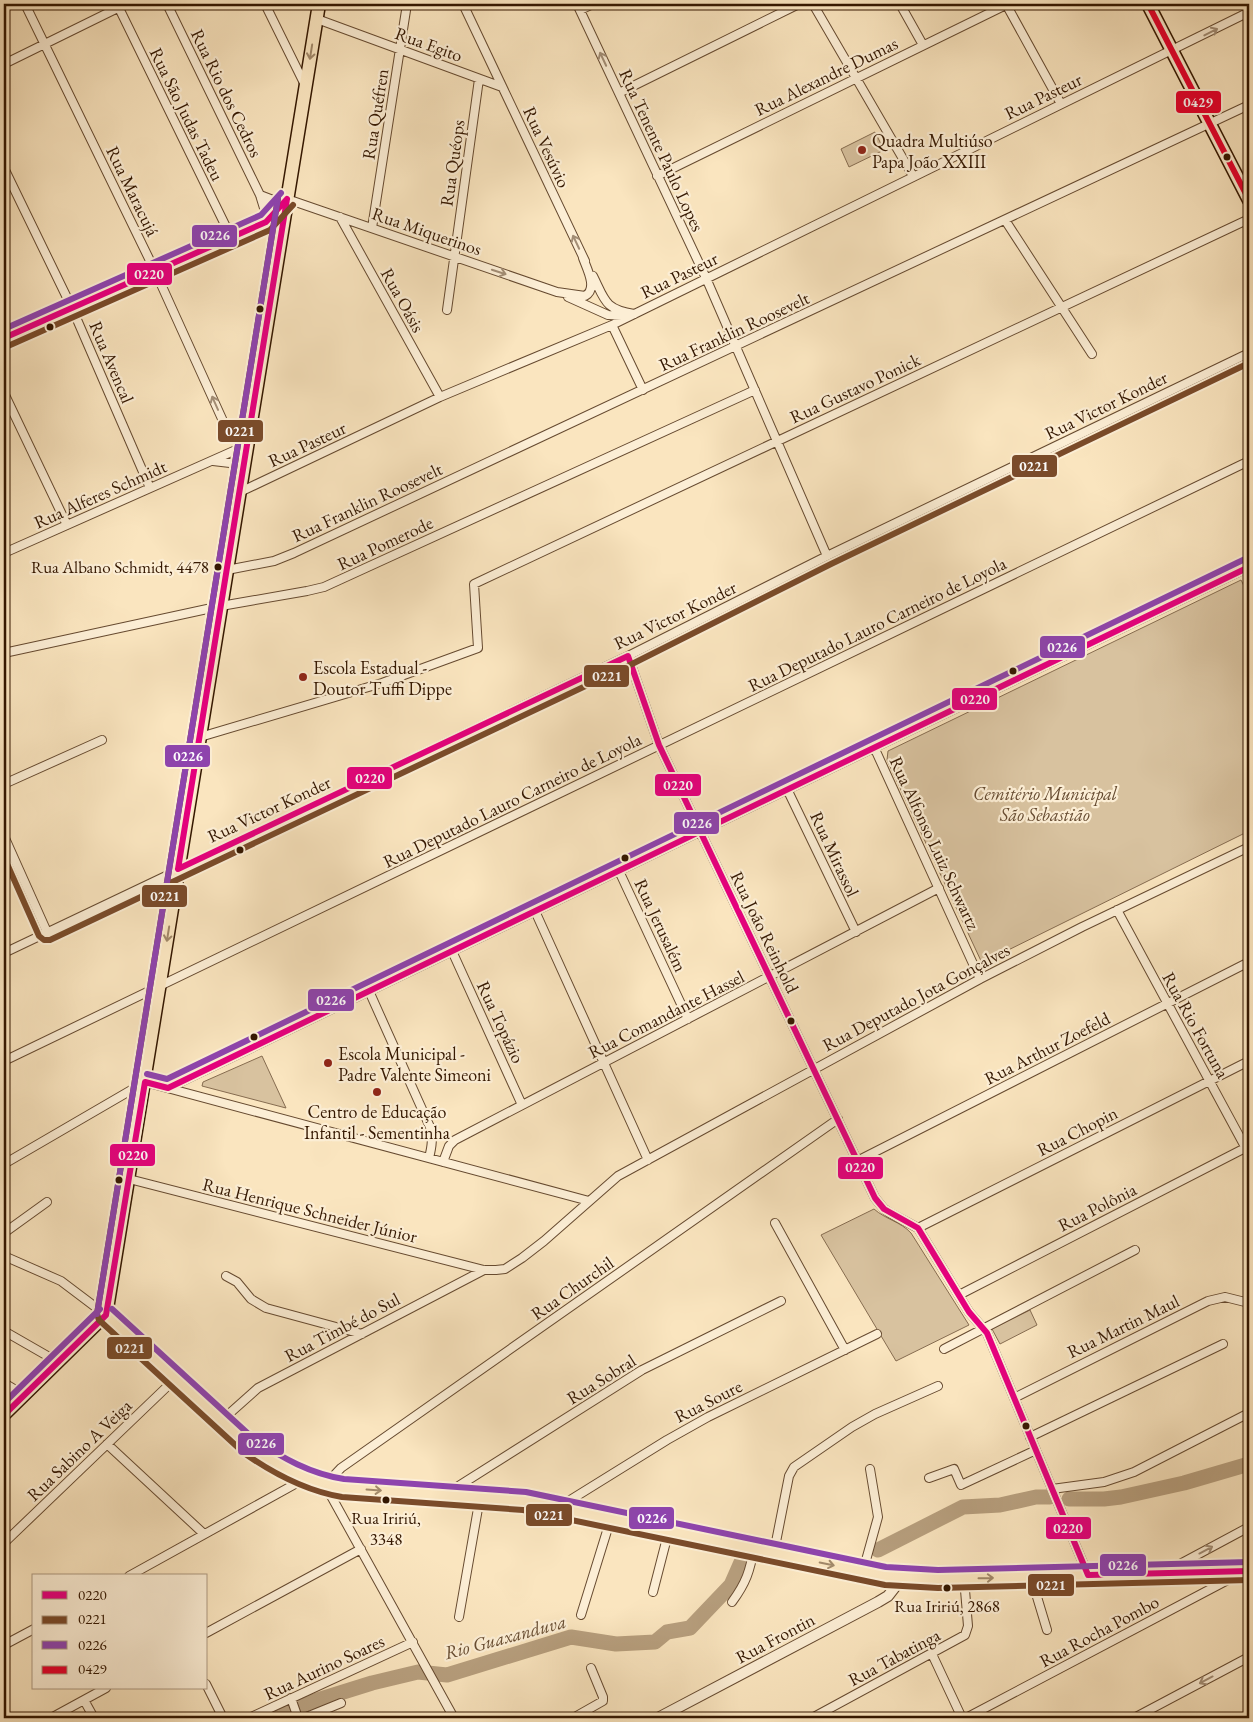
<svg xmlns="http://www.w3.org/2000/svg" width="1253" height="1722" viewBox="0 0 1253 1722" font-family="'EB Garamond',serif">
	<rect width="100%" height="100%" fill="#fae5bf"/>
	<filter id="stains"><feTurbulence type="fractalNoise" baseFrequency=".004" numOctaves="4"/><feColorMatrix values="0 0 0 0 .2 0 0 0 0 .09 0 0 0 0 .02 0 0 0 .5 -.17"/></filter>
	<radialGradient id="worn" r=".72"><stop offset=".6" stop-color="#630" stop-opacity="0"/><stop offset="1" stop-color="#630" stop-opacity=".3"/></radialGradient>
	<path fill="#d8c29f" stroke="#866c50" d="M875,132L884,150L849,167L841,149Z
		M1241,580L1249,596V831L982,963L887,760L888,751Z
		M262,1056L286,1108L202,1086L203,1082Z
		M874,1209C885,1219 901,1222 911,1233L969,1325L896,1361L821,1235Z
		M1030,1310L1037,1325L1000,1344L992,1329Z"/>
	<g fill="none" stroke-linecap="round" stroke-linejoin="round">
		<path stroke="#b79f7e" stroke-width="15" d="M1069,1499H1104L1121,1497L1184,1483L1249,1464
			M878,1550L963,1507L1000,1505L1036,1497H1050
			M278,1718L308,1703L372,1683L418,1672L447,1675L571,1637L616,1644L655,1642L667,1632L690,1628L731,1585L742,1560"/>
		<defs>
			<path id="minor" d="M25,4L155,271L223,421C232,429 239,429 250,426
				M117,4L231,237
				M167,4L260,195L264,208L266,222
				M265,4L305,85
				M463,4L585,261
				M577,4L706,278L827,556
				M813,4L913,176
				M900,4L923,45
				M1006,4L1061,104
				M580,10L593,4
				M317,19L502,87
				M4,64L126,4
				M619,93L799,4
				M4,168L72,308L150,488
				M657,176L1008,4
				M260,195L273,200L287,199L557,292L585,296C598,289 587,269 583,258
				M340,217L440,397
				M1005,220L1092,354
				M372,228L407,4
				M593,276C605,300 604,309 634,314
				M568,297L608,315L626,316
				M447,310L479,79
				M612,325L643,390
				M4,393L67,525
				M213,461L230,463L243,471
				M240,492L440,397L612,325L1249,12
				M4,553L247,445
				M227,570L274,561L294,553L1249,105
				M4,653L221,606L307,591L324,587L755,390
				M628,656L659,745L875,1198L884,1209L890,1213L918,1228L969,1312L987,1333L1088,1575
				M200,737L382,683L478,648L474,584L1249,219
				M874,747L980,979
				M4,784L102,740
				M787,789L856,932
				M4,836L47,932
				M619,871L688,1019
				M1117,910L1249,1154
				M535,911L648,1160
				M452,951L522,1105
				M4,953L628,656L827,556L1249,353
				M369,991L430,1127C433,1138 432,1146 429,1158
				M4,1061L1249,461
				M168,1088L1249,567
				M857,1161L1249,962
				M443,1162L449,1146L455,1140L939,888
				M4,1164L145,1082L589,1201
				M129,1179L484,1270H496L505,1269L522,1258L544,1241L618,1176L980,979L1082,927L1249,847
				M775,1223L845,1350
				M918,1228L1249,1061
				M4,1233L47,1202
				M4,1256L61,1281L106,1315
				M226,1276L237,1282L251,1299L266,1308L362,1334
				M959,1295L1249,1146
				M4,1331L58,1362
				M944,1349L1135,1250
				M4,1383L24,1395
				M1014,1398L1208,1301L1225,1297L1249,1303
				M221,1421L258,1388L484,1270
				M1030,1437L1223,1344
				M107,1444L204,1534
				M929,1478L954,1469L961,1485L1036,1450
				M1052,1489L1104,1482L1134,1472L1249,1413
				M446,1494L642,1370L781,1301
				M559,1507L667,1440L708,1417L877,1334
				M4,1543L175,1379
				M774,1552L789,1476L794,1467L852,1427L875,1414L938,1386
				M863,1571L878,1517L870,1469
				M1167,1571L1249,1527
				M129,1576L306,1478
				M1031,1577L1047,1630
				M653,1592L669,1530
				M732,1602C746,1583 750,1571 754,1548
				M581,1615L611,1518
				M459,1617L480,1497
				M206,1633L361,1549
				M4,1645L34,1629
				M932,1654L962,1718
				M206,1684L223,1718
				M291,1698L298,1718
				M84,1700L94,1718
				M51,1718L106,1688
				M249,1718L413,1642
				M304,1718L341,1703
				M454,1718L325,1485L341,1468L838,1119
				M573,1718L603,1701V1697L591,1668
				M812,1718L965,1635L968,1626L964,1578
				M966,1718L1241,1573
				M1134,1718L1249,1657"/>
			<path id="tertiary" d="M4,338L266,222L287,199
				M658,1718L878,1602L888,1596L902,1578"/>
			<path id="secondary" d="M4,1415L106,1315"/>
			<path id="primary" d="M319,4L106,1315L249,1446L275,1464L306,1478L325,1485L343,1488L524,1501L885,1576L938,1579L1249,1571
				M1148,4L1249,200"/>
		</defs>
		<use href="#minor" stroke="#664a30" stroke-width="10"/>
		<use href="#tertiary" stroke="#664a30" stroke-width="12"/>
		<use href="#secondary" stroke="#341700" stroke-width="14"/>
		<use href="#primary" stroke="#341700" stroke-width="15"/>
		<use href="#minor" stroke="#fceed5" stroke-width="8"/>
		<use href="#tertiary" stroke="#fceed5" stroke-width="10"/>
		<use href="#secondary" stroke="#fceed5" stroke-width="11"/>
		<use href="#primary" stroke="#fae5bf" stroke-width="12"/>
		<defs>
			<path id="bus-1" d="M4,338L266,222L287,199
				M178,869L628,656L659,745L875,1198L884,1209L918,1228L969,1312L987,1333L1088,1575L1249,1571
				M178,869L287,199
				M4,1415L106,1315L145,1082L168,1088L1249,567"/>
			<path id="bus-2" d="M278,198L97,1314L99,1320L244,1453C274,1474 306,1491 342,1497L523,1510L885,1585L938,1588L1249,1580
				M8,346L270,230L293,205
				M4,857L39,936L44,940H50L632,664L831,564L1249,363"/>
			<path id="bus-3" d="M4,329L261,215L281,193
				M147,1074L167,1079L1245,559
				M112,1309L254,1439C282,1458 311,1474 344,1479L526,1492L886,1567L938,1570L1249,1562
				M97,1314L278,198
				M4,1403L100,1309"/>
			<path id="bus-4" d="M1148,4L1249,200"/>
		</defs>
		<use href="#bus-1" stroke="#fceed5" stroke-width="10"/>
		<use href="#bus-2" stroke="#fceed5" stroke-width="10"/>
		<use href="#bus-3" stroke="#fceed5" stroke-width="10"/>
		<use href="#bus-4" stroke="#fceed5" stroke-width="10"/>
		<use href="#bus-1" stroke="#e5007d" stroke-width="6"/>
		<use href="#bus-2" stroke="#7a4b2a" stroke-width="6"/>
		<use href="#bus-3" stroke="#8e44ad" stroke-width="6"/>
		<use href="#bus-4" stroke="#e4002b" stroke-width="6"/>
	</g>
	<defs><path id="oneway-shaft" d="M-6 0H5M1.5-3L5.5 0L1.5 3" fill="none" stroke-width="1.6" stroke-linecap="round" stroke-linejoin="round" transform="scale(1.25)"/></defs>
	<g stroke="#a28d75">
		<use href="#oneway-shaft" transform="translate(1211 32) rotate(-27)"/>
		<use href="#oneway-shaft" transform="translate(603 59) rotate(-115)"/>
		<use href="#oneway-shaft" transform="translate(576 242) rotate(-115)"/>
		<use href="#oneway-shaft" transform="translate(499 272) rotate(18)"/>
		<use href="#oneway-shaft" transform="translate(215 403) rotate(-114)"/>
		<use href="#oneway-shaft" transform="translate(1206 1550) rotate(-28)"/>
		<use href="#oneway-shaft" transform="translate(1206 1680) rotate(152)"/>
	</g>
	<g stroke="#a18869">
		<use href="#oneway-shaft" transform="translate(311 52) rotate(99)"/>
		<use href="#oneway-shaft" transform="translate(168 934) rotate(99)"/>
		<use href="#oneway-shaft" transform="translate(374 1490) rotate(4)"/>
		<use href="#oneway-shaft" transform="translate(827 1564) rotate(12)"/>
		<use href="#oneway-shaft" transform="translate(986 1578) rotate(-1)"/>
	</g>
	<g fill="#8f2418" stroke="#fceed5" stroke-width="2">
		<circle cx="862" cy="150" r="5"/>
		<circle cx="303" cy="677" r="5"/>
		<circle cx="328" cy="1063" r="5"/>
		<circle cx="377" cy="1092" r="5"/>
	</g>
	<g fill="#341700" stroke="#fceed5" stroke-width="2">
		<circle cx="1227" cy="157" r="4.5"/>
		<circle cx="260" cy="309" r="4.5"/>
		<circle cx="50" cy="327" r="4.5"/>
		<circle cx="218" cy="567" r="4.5"/>
		<circle cx="1013" cy="671" r="4.5"/>
		<circle cx="240" cy="850" r="4.5"/>
		<circle cx="625" cy="858" r="4.5"/>
		<circle cx="791" cy="1021" r="4.5"/>
		<circle cx="254" cy="1037" r="4.5"/>
		<circle cx="119" cy="1180" r="4.5"/>
		<circle cx="1026" cy="1426" r="4.5"/>
		<circle cx="386" cy="1500" r="4.5"/>
		<circle cx="947" cy="1588" r="4.5"/>
	</g>
	<g text-anchor="middle" dominant-baseline="central" stroke-width="4.5" stroke-linejoin="round" paint-order="stroke">
		<g font-size="17" fill="#341700" stroke="#fceed5">
			<text x="209" y="567" text-anchor="end">Rua Albano Schmidt, 4478</text>
			<text x="386" y="1518">Rua Iririú,<tspan x="386" dy="21">3348</tspan></text>
			<text x="947" y="1606">Rua Iririú, 2868</text>
		</g>
		<g font-size="18" fill="#341700" stroke="#fceed5">
			<text transform="translate(429 44) rotate(20)">Rua Egito</text>
			<text transform="translate(826 76) rotate(-26)">Rua Alexandre Dumas</text>
			<text transform="translate(227 93) rotate(64)">Rua Rio dos Cedros</text>
			<text transform="translate(1043 96) rotate(-26)">Rua Pasteur</text>
			<text transform="translate(187 114) rotate(64)">Rua São Judas Tadeu</text>
			<text transform="translate(375 114) rotate(-81)">Rua Quéfren</text>
			<text transform="translate(547 147) rotate(65)">Rua Vesúvio</text>
			<text transform="translate(662 150) rotate(65)">Rua Tenente Paulo Lopes</text>
			<text transform="translate(452 163) rotate(-82)">Rua Quéops</text>
			<text transform="translate(133 191) rotate(64)">Rua Maracujá</text>
			<text transform="translate(427 231) rotate(19)">Rua Miquerinos</text>
			<text transform="translate(679 275) rotate(-26)">Rua Pasteur</text>
			<text transform="translate(403 300) rotate(61)">Rua Oásis</text>
			<text transform="translate(734 331) rotate(-25)">Rua Franklin Roosevelt</text>
			<text transform="translate(112 362) rotate(67)">Rua Avencal</text>
			<text transform="translate(855 388) rotate(-25)">Rua Gustavo Ponick</text>
			<text transform="translate(1106 405) rotate(-26)">Rua Victor Konder</text>
			<text transform="translate(307 444) rotate(-25)">Rua Pasteur</text>
			<text transform="translate(100 494) rotate(-24)">Rua Alferes Schmidt</text>
			<text transform="translate(367 502) rotate(-25)">Rua Franklin Roosevelt</text>
			<text transform="translate(385 543) rotate(-25)">Rua Pomerode</text>
			<text transform="translate(675 615) rotate(-26)">Rua Victor Konder</text>
			<text transform="translate(877 624) rotate(-26)">Rua Deputado Lauro Carneiro de Loyola</text>
			<text transform="translate(512 800) rotate(-26)">Rua Deputado Lauro Carneiro de Loyola</text>
			<text transform="translate(269 809) rotate(-25)">Rua Victor Konder</text>
			<text transform="translate(935 843) rotate(65)">Rua Alfonso Luiz Schwartz</text>
			<text transform="translate(835 854) rotate(65)">Rua Mirassol</text>
			<text transform="translate(661 925) rotate(65)">Rua Jerusalém</text>
			<text transform="translate(765 932) rotate(64)">Rua João Reinhold</text>
			<text transform="translate(916 997) rotate(-28)">Rua Deputado Jota Gonçalves</text>
			<text transform="translate(666 1014) rotate(-27)">Rua Comandante Hassel</text>
			<text transform="translate(501 1022) rotate(65)">Rua Topázio</text>
			<text transform="translate(1196 1025) rotate(61)">Rua Rio Fortuna</text>
			<text transform="translate(1047 1048) rotate(-27)">Rua Arthur Zoefeld</text>
			<text transform="translate(1077 1131) rotate(-27)">Rua Chopin</text>
			<text transform="translate(1097 1207) rotate(-27)">Rua Polônia</text>
			<text transform="translate(310 1210) rotate(14)">Rua Henrique Schneider Júnior</text>
			<text transform="translate(572 1288) rotate(-35)">Rua Churchil</text>
			<text transform="translate(1123 1326) rotate(-26)">Rua Martin Maul</text>
			<text transform="translate(342 1327) rotate(-28)">Rua Timbé do Sul</text>
			<text transform="translate(601 1379) rotate(-32)">Rua Sobral</text>
			<text transform="translate(708 1401) rotate(-27)">Rua Soure</text>
			<text transform="translate(79 1450) rotate(-44)">Rua Sabino A Veiga</text>
			<text transform="translate(1099 1631) rotate(-28)">Rua Rocha Pombo</text>
			<text transform="translate(775 1638) rotate(-28)">Rua Frontin</text>
			<text transform="translate(894 1657) rotate(-28)">Rua Tabatinga</text>
			<text transform="translate(324 1667) rotate(-25)">Rua Aurino Soares</text>
		</g>
		<g font-size="18" fill="#341700" stroke="#fceed5" text-anchor="start">
			<text x="872" y="140">Quadra Multiúso<tspan x="872" dy="21">Papa João XXIII</tspan></text>
			<text x="313" y="667">Escola Estadual -<tspan x="313" dy="21">Doutor Tuffi Dippe</tspan></text>
			<text x="338" y="1053">Escola Municipal -<tspan x="338" dy="21">Padre Valente Simeoni</tspan></text>
			<text x="377" y="1111" text-anchor="middle">Centro de Educação<tspan x="377" dy="21">Infantil - Sementinha</tspan></text>
		</g>
		<g font-size="18" font-style="italic" fill="#654a30" stroke="#fceed5">
			<text x="1045" y="793">Cemitério Municipal<tspan x="1045" dy="21">São Sebastião</tspan></text>
		</g>
		<g font-size="19" font-style="italic" fill="#684d32" stroke="#fceed5">
			<text transform="translate(505 1637) rotate(-15)">Rio Guaxanduva</text>
		</g>
	</g>
	<g stroke="#fceed5" stroke-width="2">
		<rect x="1175" y="90" width="47" height="24" rx="5" fill="#e4002b"/>
		<rect x="191" y="224" width="47" height="24" rx="5" fill="#8e44ad"/>
		<rect x="126" y="262" width="47" height="24" rx="5" fill="#e5007d"/>
		<rect x="217" y="419" width="47" height="24" rx="5" fill="#7a4b2a"/>
		<rect x="1011" y="454" width="47" height="24" rx="5" fill="#7a4b2a"/>
		<rect x="1039" y="635" width="47" height="24" rx="5" fill="#8e44ad"/>
		<rect x="583" y="664" width="47" height="24" rx="5" fill="#7a4b2a"/>
		<rect x="951" y="687" width="47" height="24" rx="5" fill="#e5007d"/>
		<rect x="164" y="744" width="47" height="24" rx="5" fill="#8e44ad"/>
		<rect x="346" y="766" width="47" height="24" rx="5" fill="#e5007d"/>
		<rect x="654" y="773" width="48" height="24" rx="5" fill="#e5007d"/>
		<rect x="673" y="811" width="47" height="24" rx="5" fill="#8e44ad"/>
		<rect x="141" y="884" width="47" height="24" rx="5" fill="#7a4b2a"/>
		<rect x="307" y="988" width="48" height="24" rx="5" fill="#8e44ad"/>
		<rect x="109" y="1143" width="47" height="24" rx="5" fill="#e5007d"/>
		<rect x="837" y="1156" width="47" height="24" rx="5" fill="#e5007d"/>
		<rect x="106" y="1336" width="47" height="24" rx="5" fill="#7a4b2a"/>
		<rect x="237" y="1432" width="48" height="24" rx="5" fill="#8e44ad"/>
		<rect x="525" y="1503" width="48" height="24" rx="5" fill="#7a4b2a"/>
		<rect x="628" y="1506" width="47" height="24" rx="5" fill="#8e44ad"/>
		<rect x="1045" y="1516" width="47" height="24" rx="5" fill="#e5007d"/>
		<rect x="1099" y="1553" width="48" height="24" rx="5" fill="#8e44ad"/>
		<rect x="1027" y="1573" width="48" height="24" rx="5" fill="#7a4b2a"/>
	</g>
	<g font-size="14" text-anchor="middle" font-weight="bold" fill="#fff">
		<text x="1198" y="107">0429</text>
		<text x="215" y="240">0226</text>
		<text x="149" y="279">0220</text>
		<text x="240" y="436">0221</text>
		<text x="1034" y="471">0221</text>
		<text x="1062" y="652">0226</text>
		<text x="607" y="681">0221</text>
		<text x="975" y="704">0220</text>
		<text x="188" y="761">0226</text>
		<text x="370" y="783">0220</text>
		<text x="678" y="790">0220</text>
		<text x="697" y="828">0226</text>
		<text x="165" y="901">0221</text>
		<text x="331" y="1005">0226</text>
		<text x="133" y="1160">0220</text>
		<text x="860" y="1172">0220</text>
		<text x="130" y="1353">0221</text>
		<text x="261" y="1448">0226</text>
		<text x="549" y="1520">0221</text>
		<text x="652" y="1523">0226</text>
		<text x="1068" y="1533">0220</text>
		<text x="1123" y="1570">0226</text>
		<text x="1051" y="1590">0221</text>
	</g>
	<rect width="1253" height="1722" fill="none" stroke="#fae5bf" stroke-width="20"/>
	<rect x="5" y="5" width="1243" height="1712" fill="none" stroke="#341700" stroke-width="2.5"/>
	<rect x="10" y="10" width="1233" height="1702" fill="none" stroke="#341700"/>
	<rect x="32" y="1574" width="175" height="115" fill="#fceed5" stroke="#ac9880"/>
	<rect x="42" y="1591" width="25" height="8" fill="#e5007d" stroke="#ac9880"/>
	<text x="78" y="1600" font-size="15" fill="#341700">0220</text>
	<rect x="42" y="1616" width="25" height="8" fill="#7a4b2a" stroke="#ac9880"/>
	<text x="78" y="1624" font-size="15" fill="#341700">0221</text>
	<rect x="42" y="1641" width="25" height="8" fill="#8e44ad" stroke="#ac9880"/>
	<text x="78" y="1650" font-size="15" fill="#341700">0226</text>
	<rect x="42" y="1666" width="25" height="8" fill="#e4002b" stroke="#ac9880"/>
	<text x="78" y="1674" font-size="15" fill="#341700">0429</text>
	<rect width="100%" height="100%" filter="url(#stains)"/>
	<rect width="100%" height="100%" fill="url(#worn)"/>
</svg>
